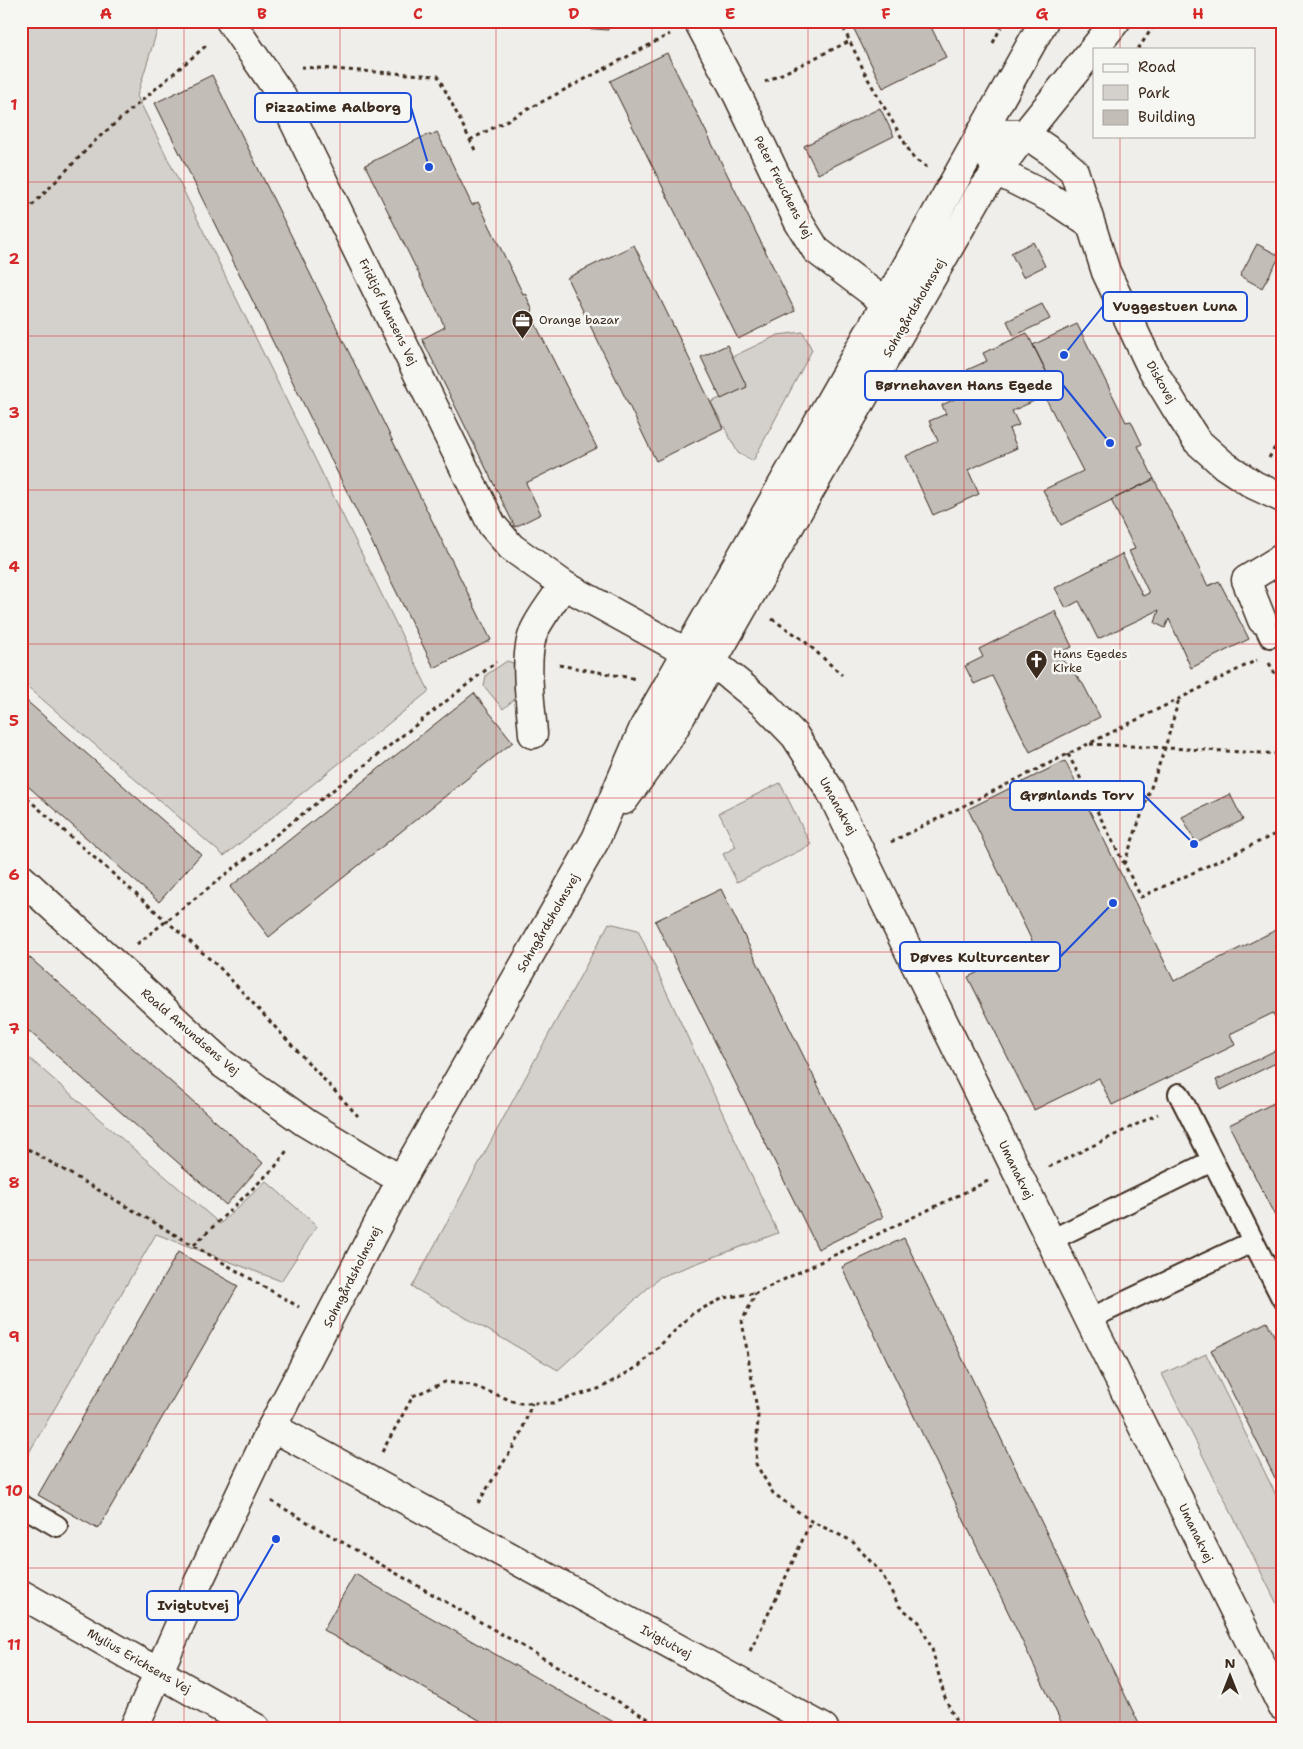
<svg xmlns="http://www.w3.org/2000/svg" width="1303" height="1749" viewBox="0 0 1303 1749" font-family="'Shantell Sans',sans-serif">
	<rect width="100%" height="100%" fill="#efeeea"/>
	<filter id="ink" filterUnits="userSpaceOnUse"><feTurbulence type="fractalNoise" baseFrequency=".02" numOctaves="2"/><feDisplacementMap in="SourceGraphic" scale="10" xChannelSelector="R" yChannelSelector="G"/><feConvolveMatrix kernelMatrix="1 2 1 2 8 2 1 2 1" color-interpolation-filters="sRGB"/></filter>
	<g filter="url(#ink)">
		<path fill="#d4d1cc" stroke="#887e75" d="M21,21H160L137,96L429,691L224,856L21,681Z
			M803,332L812,350L753,461L738,453L711,402L746,387L732,357L778,335Z
			M507,661L513,663L517,697L503,709L484,686L486,675Z
			M780,783L811,845L737,882L723,854L736,847L719,813Z
			M609,923L638,930L778,1233L660,1277L558,1370L412,1287Z
			M21,1051L220,1224L266,1181L317,1226L281,1281L156,1234L27,1456L21,1452Z
			M1206,1354L1282,1507V1614L1162,1374Z"/>
		<path fill="#c2bdb7" stroke="#3b2a1e" d="M488,21H608V30Z
			M850,21H928L946,57L883,88Z
			M667,53L795,311L738,339L610,81Z
			M212,75L491,640L434,668L155,103Z
			M880,108L894,136L818,174L804,146Z
			M437,132L472,205L478,202L523,294L525,293L533,311L530,313L597,448L526,483L541,514L515,527L422,339L445,327L365,165L429,134L430,136Z
			M1033,242L1045,266L1023,277L1011,253Z
			M1257,244L1280,256L1262,288L1240,276Z
			M634,245L723,428L656,461L567,278Z
			M1042,304L1050,319L1014,336L1007,321Z
			M1077,324L1126,422L1131,421L1142,444L1138,446L1154,479L1061,525L1043,490L1083,471L1045,397L1056,391L1033,345Z
			M1027,333L1056,391L1012,411L1019,425L1009,429L1017,448L968,470L979,494L933,515L906,456L938,441L929,421L946,414L942,405L976,389L967,370L987,361L983,353Z
			M727,345L747,387L721,399L701,357Z
			M1154,479L1208,586L1219,581L1249,639L1191,668L1169,619L1165,628L1155,623L1159,610L1098,639L1079,601L1066,608L1055,588L1122,554L1143,596L1149,593L1129,551L1135,549L1111,500Z
			M1055,611L1072,647L1057,654L1083,684L1100,717L1030,752L992,676L974,684L965,666L983,657L979,649Z
			M474,693L513,742L269,937L230,887Z
			M21,696L201,854L159,902L21,780Z
			M1065,761L1174,981L1282,927V1021L1278,1023L1273,1013L1230,1034L1235,1045L1112,1105L1099,1078L1034,1110L968,977L1034,945L968,809Z
			M1230,794L1243,820L1196,843L1182,817Z
			M721,889L883,1217L818,1249L655,921Z
			M21,950L263,1163L226,1205L21,1024Z
			M1282,1047V1060L1221,1090L1216,1080Z
			M1282,1099V1230L1229,1125Z
			M904,1238L1141,1728H1064L842,1267Z
			M178,1252L238,1286L98,1529L38,1495Z
			M1267,1322L1282,1351V1492L1211,1350Z
			M355,1574L624,1728H493L323,1630Z"/>
		<g fill="none" stroke-linecap="round" stroke-linejoin="round">
			<defs>
				<path id="lane" d="M1262,620L1270,637
					M1179,1094L1282,1298
					M1051,1240L1212,1161
					M1089,1319L1252,1242
					M21,1505L57,1526"/>
				<path id="street" d="M230,21L281,95L492,525L511,547L564,585L671,644L725,672L764,704L795,736L830,790L1089,1319L1282,1706
					M698,21L738,96L798,221L816,250L886,303L906,314
					M1091,225L1054,200L996,171L981,133L1025,134L1053,153L1074,171L1106,272L1151,367L1177,410L1197,441L1224,465L1254,485L1282,498
					M1262,620L1246,580L1282,558
					M533,734C531,705 522,652 536,627C544,612 555,598 564,585
					M21,878L223,1064L306,1123L401,1180
					M272,1427L824,1728"/>
				<path id="secondary" d="M624,800L668,739L979,195L1025,134L1116,21
					M21,1594L256,1728
					M134,1728L198,1583L272,1427L401,1180L596,839L644,727L886,303L1044,21"/>
			</defs>
			<use href="#lane" stroke="#3b2a1e" stroke-width="24"/>
			<use href="#street" stroke="#3b2a1e" stroke-width="31"/>
			<use href="#secondary" stroke="#3b2a1e" stroke-width="31"/>
			<path stroke="#3b2a1e" stroke-width="3" stroke-dasharray="4 4" stroke-linecap="butt" d="M840,21L868,79L914,159L927,167
				M993,43L1004,21
				M1138,49L1157,21
				M301,67L438,76L476,152
				M765,82L850,41
				M470,140L670,34
				M21,217L98,138L208,44
				M1269,458L1282,435
				M772,619L802,639L842,675
				M1269,663L1282,686
				M559,665L637,679
				M1090,744L1282,754
				M1068,754L1141,897L1282,831
				M21,793L220,968L358,1116
				M891,842L1257,660
				M1124,864L1165,748L1179,699
				M137,944L496,662
				M21,1145L299,1307
				M1049,1167L1158,1114
				M194,1245L275,1167L288,1149
				M382,1452L413,1396L445,1382L471,1385L518,1403H553L601,1388L639,1366L693,1313L724,1298L755,1293
				M271,1501L664,1728
				M478,1503L520,1436L532,1403
				M750,1651L779,1592L811,1521
				M959,1725L984,1728
				M959,1728L944,1695L932,1649L919,1622L899,1606L882,1574L852,1541L811,1521L773,1493L756,1464L758,1415L742,1321L756,1293L988,1181"/>
			<use href="#lane" stroke="#f6f6f2" stroke-width="20"/>
			<use href="#street" stroke="#f6f6f2" stroke-width="28"/>
			<use href="#secondary" stroke="#f6f6f2" stroke-width="28"/>
		</g>
	</g>
	<path fill="none" stroke="#d62828" stroke-width="1" stroke-opacity="0.55" d="M184,21V1728M340,21V1728M496,21V1728M652,21V1728M808,21V1728M964,21V1728M1120,21V49M1120,136V1728M21,182H1282M21,336H1282M21,490H1282M21,644H1282M21,798H1282M21,952H1282M21,1106H1282M21,1260H1282M21,1414H1282M21,1568H1282"/>
	<defs>
		<symbol id="office-pin" viewBox="-11 -11 22 30"><path d="M0 17L-7.5 6A9.5 9.5 0 1 1 7.5 6Z" fill="#3b2a1e" stroke="#f6f6f2"/><path d="M-6-3h4V-5.5h4V-3h4V5H-6ZM-1-4.5V-3h2v-1.5ZM-6 0V1H6V0Z" fill="#fff"/></symbol>
		<symbol id="church-pin" viewBox="-11 -11 22 30"><path d="M0 17L-7.5 6A9.5 9.5 0 1 1 7.5 6Z" fill="#3b2a1e" stroke="#f6f6f2"/><path d="M-1.2-6h2.4v3.5h3.3v2.4h-3.3V6h-2.4V-.1h-3.3v-2.4h3.3Z" fill="#fff"/></symbol>
	</defs>
	<g fill-rule="evenodd">
		<use href="#office-pin" x="510" y="308" width="25" height="34"/>
		<use href="#church-pin" x="1024" y="648" width="25" height="34"/>
	</g>
	<g text-anchor="middle" dominant-baseline="central" stroke-width="5" stroke-linejoin="round" paint-order="stroke">
		<g font-size="12" fill="#3b2a1e" stroke="#f6f6f2">
			<text transform="translate(783 187) rotate(63)">Peter Freuchens Vej</text>
			<text transform="translate(914 308) rotate(-60)">Sohngårdsholmsvej</text>
			<text transform="translate(388 312) rotate(64)">Fridtjof Nansens Vej</text>
			<text transform="translate(1161 382) rotate(60)">Diskovej</text>
			<text transform="translate(838 806) rotate(61)">Umanakvej</text>
			<text transform="translate(548 923) rotate(-60)">Sohngårdsholmsvej</text>
			<text transform="translate(190 1032) rotate(41)">Roald Amundsens Vej</text>
			<text transform="translate(1016 1170) rotate(64)">Umanakvej</text>
			<text transform="translate(352 1277) rotate(-63)">Sohngårdsholmsvej</text>
			<text transform="translate(1196 1533) rotate(64)">Umanakvej</text>
			<text transform="translate(666 1642) rotate(29)">Ivigtutvej</text>
			<text transform="translate(139 1661) rotate(30)">Mylius Erichsens Vej</text>
		</g>
		<g font-size="12" fill="#3b2a1e" stroke="#f6f6f2" text-anchor="start">
			<text x="539" y="320">Orange bazar</text>
			<text x="1053" y="654">Hans Egedes<tspan x="1053" dy="14">Kirke</tspan></text>
		</g>
	</g>
	<path fill="none" stroke="#1d4ed8" stroke-width="2" d="M429 167L411 107M1064 355L1103 306M1110 443L1063 385M1194 844L1144 795M1113 903L1060 957M276 1539L238 1605"/>
	<g fill="#1d4ed8" stroke="#f6f6f2" stroke-width="2">
		<circle cx="429" cy="167" r="5"/>
		<circle cx="1064" cy="355" r="5"/>
		<circle cx="1110" cy="443" r="5"/>
		<circle cx="1194" cy="844" r="5"/>
		<circle cx="1113" cy="903" r="5"/>
		<circle cx="276" cy="1539" r="5"/>
	</g>
	<g fill="#f6f6f2" stroke="#1d4ed8" stroke-width="2">
		<rect x="255" y="93" width="156" height="29" rx="5"/>
		<rect x="1103" y="292" width="144" height="29" rx="5"/>
		<rect x="865" y="371" width="198" height="29" rx="5"/>
		<rect x="1010" y="781" width="134" height="29" rx="5"/>
		<rect x="900" y="942" width="160" height="29" rx="5"/>
		<rect x="147" y="1591" width="91" height="29" rx="5"/>
	</g>
	<g font-size="14" text-anchor="middle" font-weight="bold" fill="#3b2a1e">
		<text x="333" y="112">Pizzatime Aalborg</text>
		<text x="1175" y="311">Vuggestuen Luna</text>
		<text x="964" y="390">Børnehaven Hans Egede</text>
		<text x="1077" y="800">Grønlands Torv</text>
		<text x="980" y="962">Døves Kulturcenter</text>
		<text x="193" y="1610">Ivigtutvej</text>
	</g>
	<rect width="1303" height="1749" fill="none" stroke="#f6f6f2" stroke-width="55"/>
	<rect x="1093" y="48" width="162" height="90" fill="#f6f6f2" stroke="#aba49d"/>
	<rect x="1103" y="64" width="25" height="8" fill="#f6f6f2" stroke="#aba49d"/>
	<text x="1138" y="72" font-size="15" fill="#3b2a1e">Road</text>
	<rect x="1103" y="85" width="25" height="15" fill="#d4d1cc" stroke="#aba49d"/>
	<text x="1138" y="98" font-size="15" fill="#3b2a1e">Park</text>
	<rect x="1103" y="110" width="25" height="15" fill="#c2bdb7" stroke="#aba49d"/>
	<text x="1138" y="122" font-size="15" fill="#3b2a1e">Building</text>
	<g transform="translate(1230 1676)" stroke="#f6f6f2" stroke-width="4" paint-order="stroke">
	<path d="M0-4L9 19L0 12L-9 19Z" fill="#3b2a1e"/>
	<text y="-8" font-size="14" font-weight="bold" text-anchor="middle" fill="#3b2a1e">N</text>
	</g>
	<rect x="28" y="28" width="1248" height="1694" fill="none" stroke="#d62828" stroke-width="2"/>
	<g font-size="16" text-anchor="middle" font-weight="bold" fill="#d62828">
		<text x="106" y="19">A</text>
		<text x="262" y="19">B</text>
		<text x="418" y="19">C</text>
		<text x="574" y="19">D</text>
		<text x="730" y="19">E</text>
		<text x="886" y="19">F</text>
		<text x="1042" y="19">G</text>
		<text x="1198" y="19">H</text>
		<text x="14" y="110">1</text>
		<text x="14" y="264">2</text>
		<text x="14" y="418">3</text>
		<text x="14" y="572">4</text>
		<text x="14" y="726">5</text>
		<text x="14" y="880">6</text>
		<text x="14" y="1034">7</text>
		<text x="14" y="1188">8</text>
		<text x="14" y="1342">9</text>
		<text x="14" y="1496">10</text>
		<text x="14" y="1650">11</text>
	</g>
</svg>
